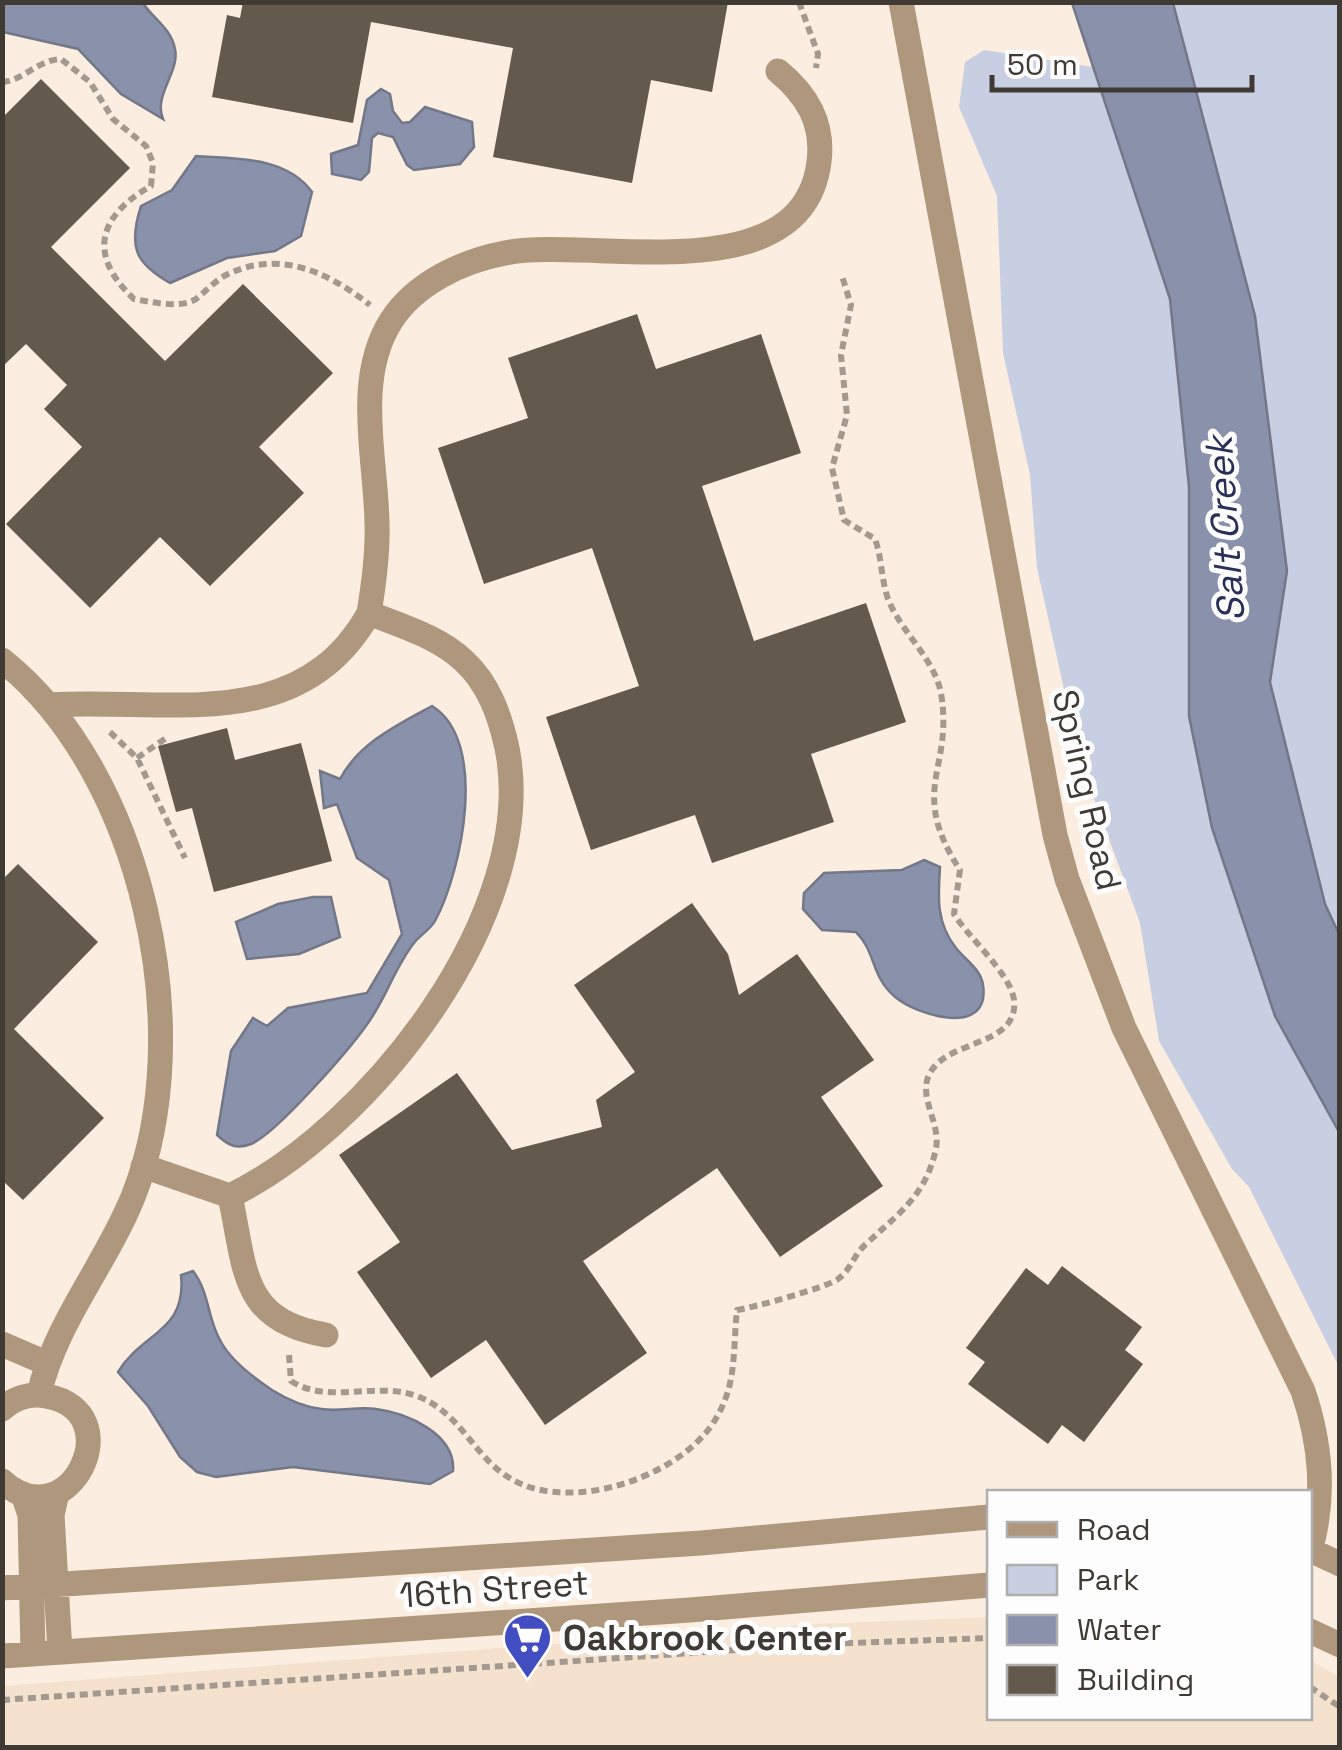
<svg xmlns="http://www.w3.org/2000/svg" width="1342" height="1750" viewBox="0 0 1342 1750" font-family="'Space Grotesk',sans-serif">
	<rect width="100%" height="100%" fill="#fbeee0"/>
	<path fill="#f5e2ce" d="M989,1617V1718H1310V1660L1339,1677V1747H3V1686L814,1624Z"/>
	<path fill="#c9cfe2" d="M1173,3H1339V934L1325,904L1270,682L1287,571L1255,316Z
		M984,50L1093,67L1170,299L1189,487V716L1212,828L1275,1016L1339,1132V1367L1249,1187L1232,1169L1159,1041L1140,923L1080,761L1037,568L1030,475L1003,353L997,196L959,107L965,62Z"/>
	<path fill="#8991ab" stroke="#737788" stroke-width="2.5" d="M3,2L143,3C153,19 171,28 175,49C180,72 153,95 163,119L121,94L78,49L3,32Z
		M1072,3H1173L1255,316L1287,571L1270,682L1325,904L1339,934V1132L1275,1016L1212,828L1189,716V487L1170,299Z
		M381,89L390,94L393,111L402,123L410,122L425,107L472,122L474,147L460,164L414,170L407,165L393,137L378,133L372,138L369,172L361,180L332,174L331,154L358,145L367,100Z
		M196,156C236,159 286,156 312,192L301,236L275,251L227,258L170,283C135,263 128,247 141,206L172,190Z
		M432,706C489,741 462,871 435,921C430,930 420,935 414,943C395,967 386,998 368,1023C350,1049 276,1134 251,1144C236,1150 228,1145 217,1135L231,1051L253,1018L267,1026L288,1008L367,993L402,934L389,880L357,858L337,804L324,808L320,771L340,779C359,743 397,725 432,706Z
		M924,860L940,867C938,897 936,923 956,948C965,960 981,969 983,985C991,1037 918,1017 894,996C871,976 876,952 856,932L822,930L803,909L804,893L824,873L902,870Z
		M313,897H331L340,937L299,954L247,959L236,922L278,904Z
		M193,1271C210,1293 207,1319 221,1342C231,1360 254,1378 272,1390C288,1400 303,1407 322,1409C341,1412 357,1406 376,1409C407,1413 456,1434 453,1471L430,1484L293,1467L216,1477L197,1472L180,1457L148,1406L118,1372C142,1332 187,1332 181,1275Z"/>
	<path fill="#64594d" d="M243,2H728L712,92L651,80L632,183L493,157L513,48L371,22L353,123L212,97L227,15L240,18Z
		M41,79L130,168L51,247L165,361L243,284L333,373L259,447L304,493L210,586L160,537L90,608L6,524L82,447L44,409L67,385L26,344L2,367V118Z
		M637,314L656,369L761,334L801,453L702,486L754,641L866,603L906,722L811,754L834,822L712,863L695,815L591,850L546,717L639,686L592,548L484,584L438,448L528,418L508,358Z
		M227,728L235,760L301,743L332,861L214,892L192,808L176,812L158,746Z
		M18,864L98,942L14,1029L104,1118L23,1200L2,1180V880Z
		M692,903L728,954L739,995L797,954L874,1060L821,1097L883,1186L780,1257L717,1168L583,1261L647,1353L545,1425L486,1340L431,1378L357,1272L400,1242L339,1155L457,1073L512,1150L602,1127L596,1100L635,1072L574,985Z
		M1062,1266L1142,1327L1125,1350L1143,1364L1084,1442L1062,1425L1048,1444L968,1384L985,1362L966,1348L1026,1268L1048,1285Z"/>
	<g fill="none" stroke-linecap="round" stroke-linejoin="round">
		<path stroke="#a3998f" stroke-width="6" stroke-dasharray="8 5" stroke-linecap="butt" d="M799,2L818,54L816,68
			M2,82C23,81 37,60 61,59L90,82L113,119L146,146L153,163L151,186C98,216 87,255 134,299C151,302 181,309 196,299C206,291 215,281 226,275C279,249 328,272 370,305
			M110,732L137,758L185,858
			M137,758L169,736
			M289,1355L291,1381C328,1405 376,1381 417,1396C462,1413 474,1459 513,1480C574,1514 688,1475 719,1413C737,1380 733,1345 737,1310C752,1308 828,1287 838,1279C851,1270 854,1254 866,1244C897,1215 927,1195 936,1148C941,1124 918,1097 929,1075C946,1038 1019,1048 1014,1000C1011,974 967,936 954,914L960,870C907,788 954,771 941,693C934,658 901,632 888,599C881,579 882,558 875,539L844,520L832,468L847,415L841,355L851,305L842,276
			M1310,1687L1340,1707
			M2,1700L825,1644L989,1638"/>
		<path stroke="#ae977d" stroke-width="25" d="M901,2L1055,835L1067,879L1124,1028L1303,1391C1321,1444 1326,1496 1310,1551
			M369,613C374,583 378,553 377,523C376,459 354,379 391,321C415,283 463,261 505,253C591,236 802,295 819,162C824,123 807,95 778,71
			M2,660C143,772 199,1032 133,1197C105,1266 56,1321 39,1394
			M50,705C166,697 300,737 369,613C401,626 439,637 464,661C489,684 500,716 507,748C540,912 370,1128 230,1196L143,1166
			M230,1196C246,1269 240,1321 326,1335
			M2,1344L46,1363
			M2,1409C14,1398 30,1393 46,1396C133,1411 69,1542 2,1481
			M57,1493L52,1515L60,1652
			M23,1494L30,1515L33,1654
			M1310,1550L1340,1564
			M2,1588L701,1543L989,1517
			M1310,1631L1340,1645
			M2,1656L690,1610L989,1585"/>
	</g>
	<defs>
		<symbol id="supermarket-pin" viewBox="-11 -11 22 30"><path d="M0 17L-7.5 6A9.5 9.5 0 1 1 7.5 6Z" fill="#424dc2" stroke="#fdfdfd"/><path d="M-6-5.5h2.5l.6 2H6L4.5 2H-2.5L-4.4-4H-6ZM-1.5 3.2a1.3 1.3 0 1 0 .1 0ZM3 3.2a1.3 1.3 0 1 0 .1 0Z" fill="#fff"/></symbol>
	</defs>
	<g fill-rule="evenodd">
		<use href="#supermarket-pin" x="500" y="1610" width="55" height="75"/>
	</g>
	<g text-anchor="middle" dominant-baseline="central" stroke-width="10" stroke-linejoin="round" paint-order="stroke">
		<g font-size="35" fill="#403a35" stroke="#fdfdfd">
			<text transform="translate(1087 790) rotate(77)">Spring Road</text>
			<text transform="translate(494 1589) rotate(-4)">16th Street</text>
		</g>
		<g font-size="35" font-weight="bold" fill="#403a35" stroke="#fdfdfd" text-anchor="start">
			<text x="563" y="1638">Oakbrook Center</text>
		</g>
		<g font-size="38" font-style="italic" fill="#293058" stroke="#fdfdfd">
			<text transform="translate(1225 529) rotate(-94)">Salt Creek</text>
		</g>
	</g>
	<rect width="1342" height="1750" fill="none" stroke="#403a35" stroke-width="10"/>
	<rect x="987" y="1490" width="325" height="230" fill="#fdfdfd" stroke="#b1afad" stroke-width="2.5"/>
	<rect x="1007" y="1522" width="50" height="15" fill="#ae977d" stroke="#b1afad" stroke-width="2.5"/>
	<text x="1077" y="1540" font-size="30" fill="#403a35">Road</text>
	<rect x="1007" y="1565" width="50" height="30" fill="#c9cfe2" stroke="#b1afad" stroke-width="2.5"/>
	<text x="1077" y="1590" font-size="30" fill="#403a35">Park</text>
	<rect x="1007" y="1615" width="50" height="30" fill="#8991ab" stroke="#b1afad" stroke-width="2.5"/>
	<text x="1077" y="1640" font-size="30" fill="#403a35">Water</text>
	<rect x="1007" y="1665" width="50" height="30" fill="#64594d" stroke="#b1afad" stroke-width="2.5"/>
	<text x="1077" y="1690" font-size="30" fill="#403a35">Building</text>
	<path d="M992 75v15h260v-15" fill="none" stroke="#403a35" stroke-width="5"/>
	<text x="1007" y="75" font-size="30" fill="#403a35" stroke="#fdfdfd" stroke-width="8" paint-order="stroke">50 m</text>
</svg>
